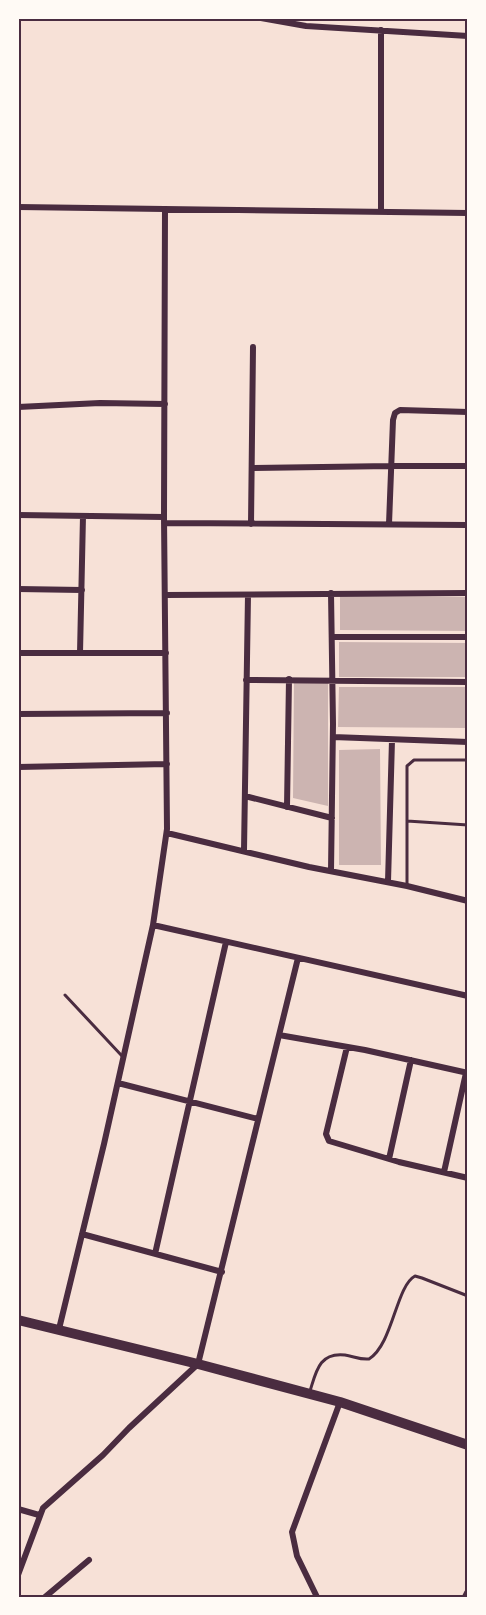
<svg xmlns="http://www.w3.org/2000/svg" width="486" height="1615" viewBox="0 0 486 1615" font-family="'Source Serif 4',serif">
	<rect width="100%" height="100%" fill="#f7e1d7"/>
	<path fill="#ccb4b1" d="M340,596L468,597V631L340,630Z
		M339,642L468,643V677H339Z
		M294,680H328V806L293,798Z
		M339,687H468V728L338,727Z
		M380,749L381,865H339V750Z"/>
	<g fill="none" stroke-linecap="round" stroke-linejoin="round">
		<path stroke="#4a2c40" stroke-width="3" d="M407,821L468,825
			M407,884V766L414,760H468
			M65,995L122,1056
			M310,1391C316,1372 319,1352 345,1355C353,1356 360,1360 369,1359C393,1344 396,1286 415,1276L422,1278L468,1296"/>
		<path stroke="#4a2c40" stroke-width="6" d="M261,18L306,26L468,36
			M18,207L468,213
			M381,212V30
			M18,407L100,403L165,404
			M252,468L391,466H468
			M18,515L164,517
			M164,523L468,525
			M251,524L253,347
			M389,524L393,420L395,413L400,410L468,412
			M18,589L82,590
			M331,593L333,724L331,871
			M165,595L468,593
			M332,637H468
			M18,653H166
			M80,653L83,516
			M246,680L468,682
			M18,714L167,713
			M333,737L468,742
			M18,767L167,764
			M245,796L332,818
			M287,807L289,679
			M167,833L309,867L407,886L468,901
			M244,851L248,595
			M388,882L392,740
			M153,925L468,996
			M279,1035L365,1050L468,1073
			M347,1047L326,1134L329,1141L399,1162L468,1178
			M118,1083L258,1119
			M389,1159L411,1060
			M444,1172L466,1073
			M82,1234L222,1272
			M155,1254L226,942
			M59,1329L104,1144L153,925L167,829L164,517L165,209
			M18,1509L39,1515
			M18,1575L43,1508L103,1455L129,1428L198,1364L298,958
			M45,1597L89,1560
			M317,1597L297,1556L292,1532L340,1402"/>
		<path stroke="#4a2c40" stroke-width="8" d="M466,1597L468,1593"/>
		<path stroke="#4a2c40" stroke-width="10" d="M18,1320L198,1364L340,1402L468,1445"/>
	</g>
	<rect width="486" height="1615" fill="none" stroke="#fffaf5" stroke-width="39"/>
	<rect x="20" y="20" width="446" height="1576" fill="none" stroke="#4a2c40" stroke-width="2"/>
</svg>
